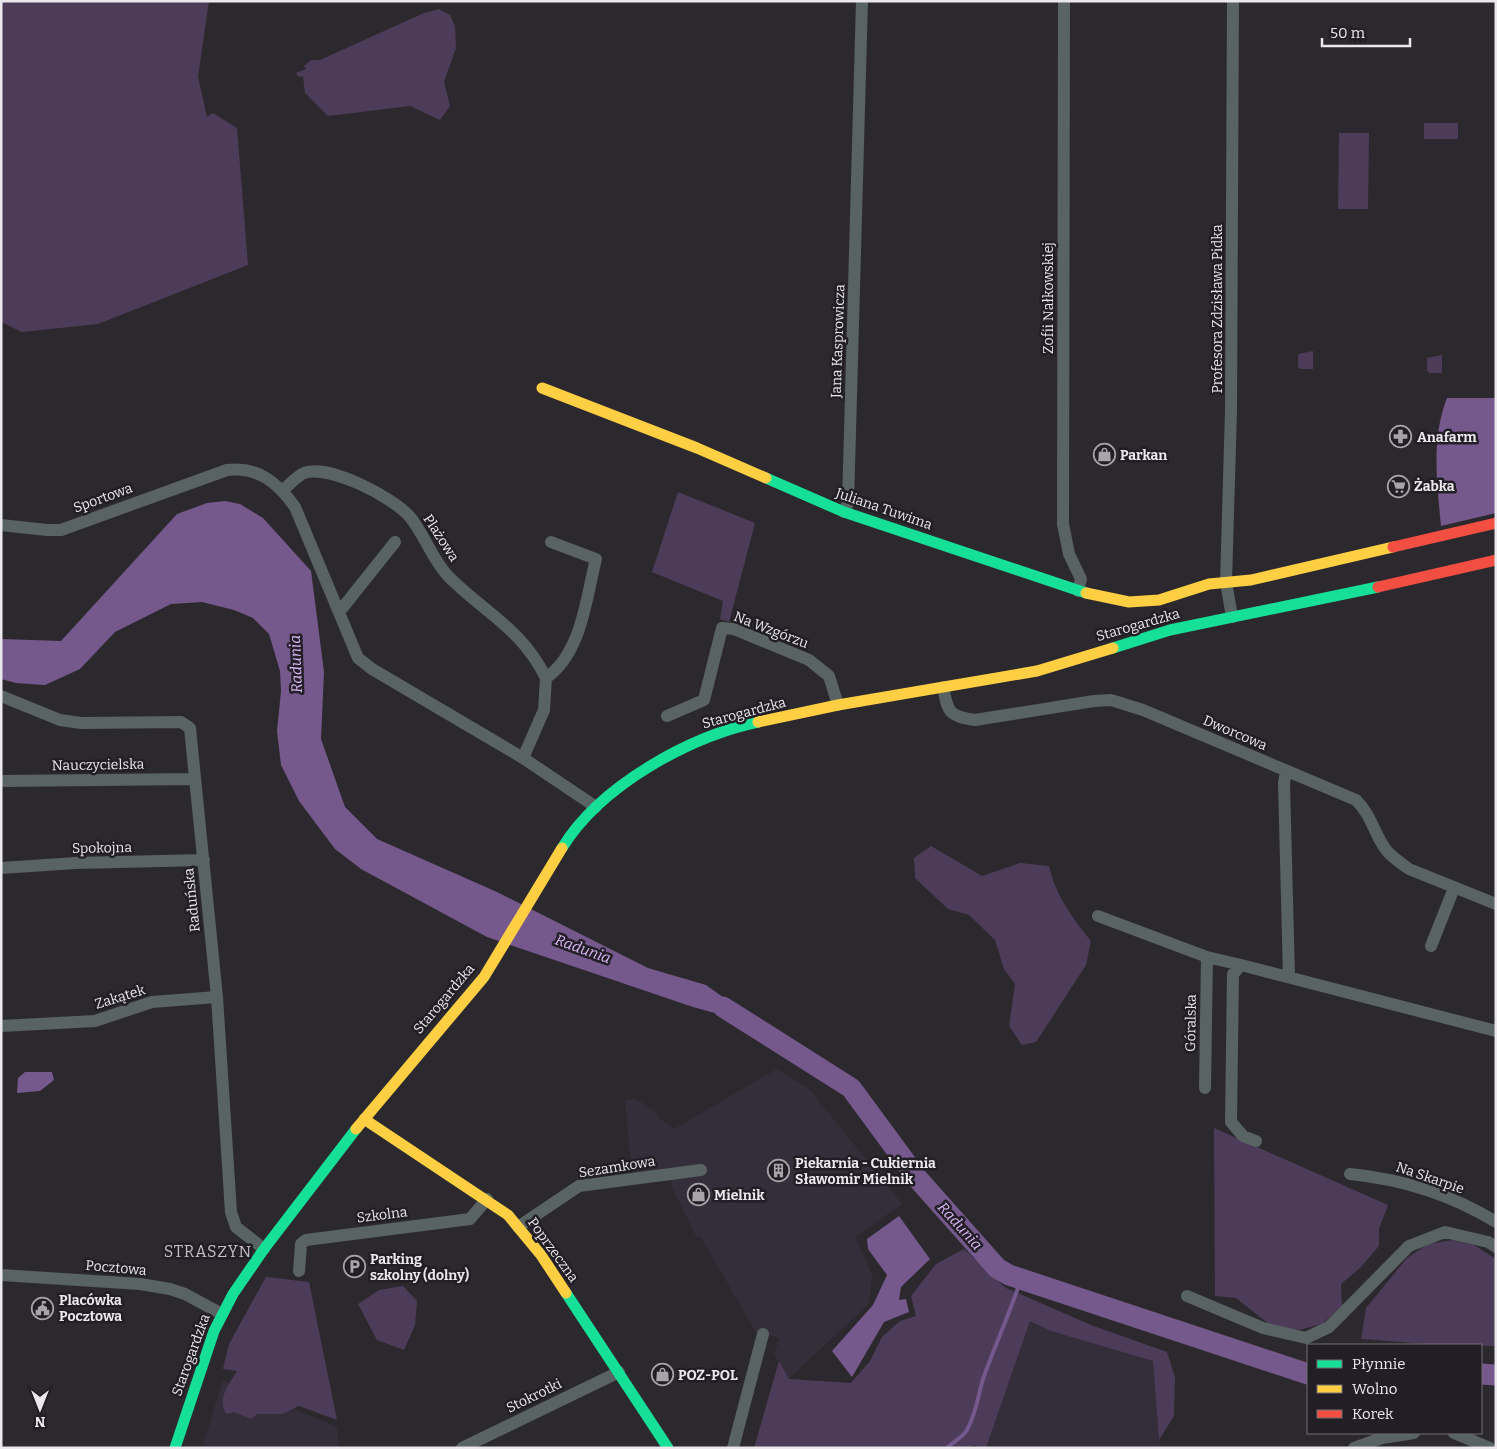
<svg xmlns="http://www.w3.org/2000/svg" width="1497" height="1449" viewBox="0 0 1497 1449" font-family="Bitter,serif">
	<rect width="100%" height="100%" fill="#2c292e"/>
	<path fill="#342e3a" d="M777,1069L810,1090L902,1204L855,1237L872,1274L869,1304L788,1379L774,1353L780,1338L756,1332L700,1236L697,1238L671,1185L672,1178L632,1174L625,1100L636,1099L653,1110L660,1119L674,1129Z
		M1030,1321L1051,1331L1153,1361L1159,1440L1162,1448H986Z
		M223,1380L337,1427L339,1448H202Z"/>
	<path fill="#4c3c59" d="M1,1H209L198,77L207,117L213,113L237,128L248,265L98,324L22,332L1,322Z
		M439,9L450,15L455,26L456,48L444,82L450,106L440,120L410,106L328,116L305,93L303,76L299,77L296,73L306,69L304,66L311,60H320L424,13Z
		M1424,123H1458V139H1424Z
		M1339,133H1369L1368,209H1338Z
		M1313,351V369H1301L1298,367V354Z
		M1442,355V373H1430L1427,371V358Z
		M678,492L755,523L729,622L720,619L723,601L652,572Z
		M931,846L982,876L1020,863L1049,866C1055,894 1073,919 1091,941L1086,965L1036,1042L1022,1045L1009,1026L1015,984L1004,969L995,940L969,915L948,909L915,878L914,858Z
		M1214,1128L1388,1205L1379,1229V1246L1360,1268L1341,1284L1342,1306L1322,1324L1299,1330L1270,1325L1236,1298L1215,1296Z
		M1453,1240L1474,1245L1496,1259V1346L1438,1345L1361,1339L1366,1308L1407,1258L1428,1244Z
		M964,1249L1006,1288L1091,1325L1167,1352L1175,1377L1174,1416L1159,1440L1153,1361L1051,1331L1030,1321L986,1448H978L974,1445L970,1448H754L779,1361L789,1379L851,1383L870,1361L882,1337L900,1321L916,1316L911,1296L936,1264Z
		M266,1277L309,1282L337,1420L299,1406L282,1414H257L251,1419L234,1412L226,1414C217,1398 229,1384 237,1371L223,1369L229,1344Z
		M403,1286L417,1301L415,1325L404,1350L377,1340L358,1304L379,1290Z"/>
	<path fill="#75588c" d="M1447,398H1496V513L1441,526C1437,484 1431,438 1447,398Z
		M225,501L240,504L263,518L311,571L324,672L321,739L345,807L377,839L497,892L648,968L706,985L765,1027L693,1007L487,937L361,869L335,849L299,801L281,765L277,731L281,691L280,671L269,634L253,618L234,610L202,602L171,604L115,632L80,669L45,685L16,683L1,679V639L61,641L177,514L207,503Z
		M25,1072H52L54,1080L40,1091L17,1093L18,1078Z
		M899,1216L930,1259L901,1287L899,1300L906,1299L909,1312L884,1322L852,1377L832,1351L873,1305L887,1275L868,1249L867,1239Z"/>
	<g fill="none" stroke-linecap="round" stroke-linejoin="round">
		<path stroke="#75588c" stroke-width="4" d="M947,1448C953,1442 963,1437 967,1430C976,1414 978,1396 983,1379C995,1345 1010,1313 1021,1279"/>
		<path stroke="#75588c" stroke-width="21" d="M723,1007L851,1088L918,1179L997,1268L1009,1275L1308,1374
			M1481,1374L1496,1375"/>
		<path stroke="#596363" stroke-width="12" d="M1064,1L1063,524L1069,554L1081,579L1078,591
			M283,490C289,485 297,476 304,473C329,464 393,497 410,517C425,535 432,560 449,577C486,614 521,628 546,678
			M844,512L848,503L862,1
			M1,525L47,530H61L227,470C258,466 278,483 295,507L358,658L372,669L523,758L596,807
			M340,611L395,542
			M1232,617L1226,582L1231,411L1233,1
			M943,687C948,712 948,716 975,720L1094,701L1111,700L1143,710L1356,800C1373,817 1374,835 1387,851C1393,858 1401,863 1409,869L1496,904
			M1,696L60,720L81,723L181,722L190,728L217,997L231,1212L236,1227L264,1249
			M667,716L704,700L722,628L734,629L809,660L829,676L838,705
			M523,758L544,710L546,678C582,653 586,598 596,559L551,542
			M1286,771L1284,783L1289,977
			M1,781L195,779
			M1,868L76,863L204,860
			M1098,916L1207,957
			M1431,946L1454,888
			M1,1026L95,1021L152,1002L217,997
			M1205,1088L1207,957L1241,965
			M1256,1141L1243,1136L1231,1122L1233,974L1241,965L1496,1031
			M1350,1174C1401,1179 1452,1195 1496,1222
			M518,1227L579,1186L701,1170
			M299,1271L301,1244L306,1240L470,1219L487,1199
			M1,1275L140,1284L170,1289L185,1294L222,1314
			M1187,1296L1263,1328L1306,1338L1329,1327L1409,1246L1445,1232L1488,1242L1496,1247
			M1454,1433L1490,1448
			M462,1448L619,1372
			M733,1448L763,1334
			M1354,1448L1382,1438L1414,1433"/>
		<path stroke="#16e098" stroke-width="11" d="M766,478L844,512L1086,593
			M1113,648L1170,630L1378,587
			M562,848C600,786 688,737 758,722
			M566,1293L668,1448
			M175,1448L214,1331L233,1294L264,1249L356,1129"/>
		<path stroke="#ffcf43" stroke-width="11" d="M542,388L697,448L766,478
			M1086,593L1129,602L1159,600L1209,584L1251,580L1393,547
			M758,722L838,705L1037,671L1113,648
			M364,1119L508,1215L541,1255L566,1293
			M356,1129L484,977L562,848"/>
		<path stroke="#f24e42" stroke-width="11" d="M1393,547L1496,523
			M1378,587L1496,560"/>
	</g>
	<defs>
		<symbol id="pharmacy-ring" viewBox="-11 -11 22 22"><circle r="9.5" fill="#221e25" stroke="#a8a5aa" stroke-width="1.5"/><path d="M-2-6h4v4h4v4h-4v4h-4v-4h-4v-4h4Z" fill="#a8a5aa"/></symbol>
		<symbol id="shop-ring" viewBox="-11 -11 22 22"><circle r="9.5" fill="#221e25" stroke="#a8a5aa" stroke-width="1.5"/><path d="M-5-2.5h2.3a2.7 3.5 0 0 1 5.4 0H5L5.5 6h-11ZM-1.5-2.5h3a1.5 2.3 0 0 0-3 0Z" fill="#a8a5aa"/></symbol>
		<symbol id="supermarket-ring" viewBox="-11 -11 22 22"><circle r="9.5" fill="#221e25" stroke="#a8a5aa" stroke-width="1.5"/><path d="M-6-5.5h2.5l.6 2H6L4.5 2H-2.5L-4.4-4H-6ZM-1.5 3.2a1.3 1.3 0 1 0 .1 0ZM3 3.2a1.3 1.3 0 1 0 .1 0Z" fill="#a8a5aa"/></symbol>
		<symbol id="building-ring" viewBox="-11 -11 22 22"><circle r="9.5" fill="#221e25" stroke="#a8a5aa" stroke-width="1.5"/><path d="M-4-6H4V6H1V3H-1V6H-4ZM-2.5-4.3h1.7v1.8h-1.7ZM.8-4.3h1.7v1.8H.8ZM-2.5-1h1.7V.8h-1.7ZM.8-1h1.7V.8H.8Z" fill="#a8a5aa"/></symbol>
		<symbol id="parking-ring" viewBox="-11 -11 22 22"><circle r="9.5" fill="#221e25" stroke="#a8a5aa" stroke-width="1.5"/><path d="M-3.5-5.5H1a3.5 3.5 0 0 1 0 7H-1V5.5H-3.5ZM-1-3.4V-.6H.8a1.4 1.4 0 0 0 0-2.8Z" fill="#a8a5aa"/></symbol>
		<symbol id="civic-ring" viewBox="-11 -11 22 22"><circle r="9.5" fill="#221e25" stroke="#a8a5aa" stroke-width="1.5"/><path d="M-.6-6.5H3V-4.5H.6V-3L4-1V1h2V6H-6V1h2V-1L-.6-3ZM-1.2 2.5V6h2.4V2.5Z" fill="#a8a5aa"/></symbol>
	</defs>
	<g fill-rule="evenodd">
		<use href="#pharmacy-ring" x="1388" y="424" width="25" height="25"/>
		<use href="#shop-ring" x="1092" y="442" width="25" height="25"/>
		<use href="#supermarket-ring" x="1386" y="474" width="25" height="25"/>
		<use href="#building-ring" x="766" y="1158" width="25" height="25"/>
		<use href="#shop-ring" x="686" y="1182" width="25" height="25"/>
		<use href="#parking-ring" x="342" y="1254" width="25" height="25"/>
		<use href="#civic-ring" x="30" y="1296" width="25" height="25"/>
		<use href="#shop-ring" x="650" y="1362" width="25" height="25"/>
	</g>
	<g text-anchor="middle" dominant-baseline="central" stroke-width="5" stroke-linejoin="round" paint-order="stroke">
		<g font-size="14" fill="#eae8ed" stroke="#221e25">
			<text transform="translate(1048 298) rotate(-90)">Zofii Nałkowskiej</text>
			<text transform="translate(1217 309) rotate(-90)">Profesora Zdzisława Pidka</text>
			<text transform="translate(838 341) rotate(-88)">Jana Kasprowicza</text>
			<text transform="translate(103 498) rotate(-20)">Sportowa</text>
			<text transform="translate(884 509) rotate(19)">Juliana Tuwima</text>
			<text transform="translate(441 538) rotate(57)">Plażowa</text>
			<text transform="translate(1138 625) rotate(-16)">Starogardzka</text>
			<text transform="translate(771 630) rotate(21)">Na Wzgórzu</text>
			<text transform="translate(744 713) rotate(-15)">Starogardzka</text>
			<text transform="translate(1235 733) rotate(23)">Dworcowa</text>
			<text transform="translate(98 765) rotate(-1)">Nauczycielska</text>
			<text transform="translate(102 848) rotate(-1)">Spokojna</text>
			<text transform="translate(192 900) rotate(-96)">Raduńska</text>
			<text transform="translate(120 997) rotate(-17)">Zakątek</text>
			<text transform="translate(444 999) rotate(-50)">Starogardzka</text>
			<text transform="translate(1191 1023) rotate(-89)">Góralska</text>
			<text transform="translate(617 1167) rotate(-9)">Sezamkowa</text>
			<text transform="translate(1430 1178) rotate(19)">Na Skarpie</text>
			<text transform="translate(382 1215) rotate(-7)">Szkolna</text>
			<text transform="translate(553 1250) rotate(54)">Poprzeczna</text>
			<text transform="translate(116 1268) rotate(5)">Pocztowa</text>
			<text transform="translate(191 1355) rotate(-70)">Starogardzka</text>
			<text transform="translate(534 1396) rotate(-26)">Stokrotki</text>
		</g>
		<g font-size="14" font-weight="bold" fill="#eae8ed" stroke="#221e25" text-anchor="start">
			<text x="1417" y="437">Anafarm</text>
			<text x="1120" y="455">Parkan</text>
			<text x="1414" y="486">Żabka</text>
			<text x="795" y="1163">Piekarnia - Cukiernia<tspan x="795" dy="16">Sławomir Mielnik</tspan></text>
			<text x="714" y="1195">Mielnik</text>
			<text x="370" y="1259">Parking<tspan x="370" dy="16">szkolny (dolny)</tspan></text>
			<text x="59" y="1300">Placówka<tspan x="59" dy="16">Pocztowa</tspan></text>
			<text x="678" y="1375">POZ-POL</text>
		</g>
		<g font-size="15" font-style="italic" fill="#dcb8fa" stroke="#221e25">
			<text transform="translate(296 664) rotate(-92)">Radunia</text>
			<text transform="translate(583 949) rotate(20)">Radunia</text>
			<text transform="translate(960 1226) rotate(48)">Radunia</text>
		</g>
		<g font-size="16" letter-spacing="1" fill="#c4bfc9" stroke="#221e25">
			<text x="208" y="1251">STRASZYN</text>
		</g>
	</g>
	<rect width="1497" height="1449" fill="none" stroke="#eae8ed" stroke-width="5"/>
	<rect x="1307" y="1344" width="175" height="90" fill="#221e25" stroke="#726f75"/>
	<rect x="1317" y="1360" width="25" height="8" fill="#16e098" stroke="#726f75"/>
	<text x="1352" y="1369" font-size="15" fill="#eae8ed">Płynnie</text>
	<rect x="1317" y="1385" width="25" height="8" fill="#ffcf43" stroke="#726f75"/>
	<text x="1352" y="1394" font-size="15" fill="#eae8ed">Wolno</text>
	<rect x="1317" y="1410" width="25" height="8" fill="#f24e42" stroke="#726f75"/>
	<text x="1352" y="1419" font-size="15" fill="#eae8ed">Korek</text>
	<g transform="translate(40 1409) rotate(180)" stroke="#221e25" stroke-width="4" paint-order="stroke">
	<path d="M0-4L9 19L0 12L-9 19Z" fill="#eae8ed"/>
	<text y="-8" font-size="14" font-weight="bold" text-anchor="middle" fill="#eae8ed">N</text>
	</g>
	<path d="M1322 38v8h88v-8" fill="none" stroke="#eae8ed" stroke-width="2.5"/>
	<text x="1330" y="38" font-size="15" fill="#eae8ed" stroke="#221e25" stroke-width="4" paint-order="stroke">50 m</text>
</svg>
